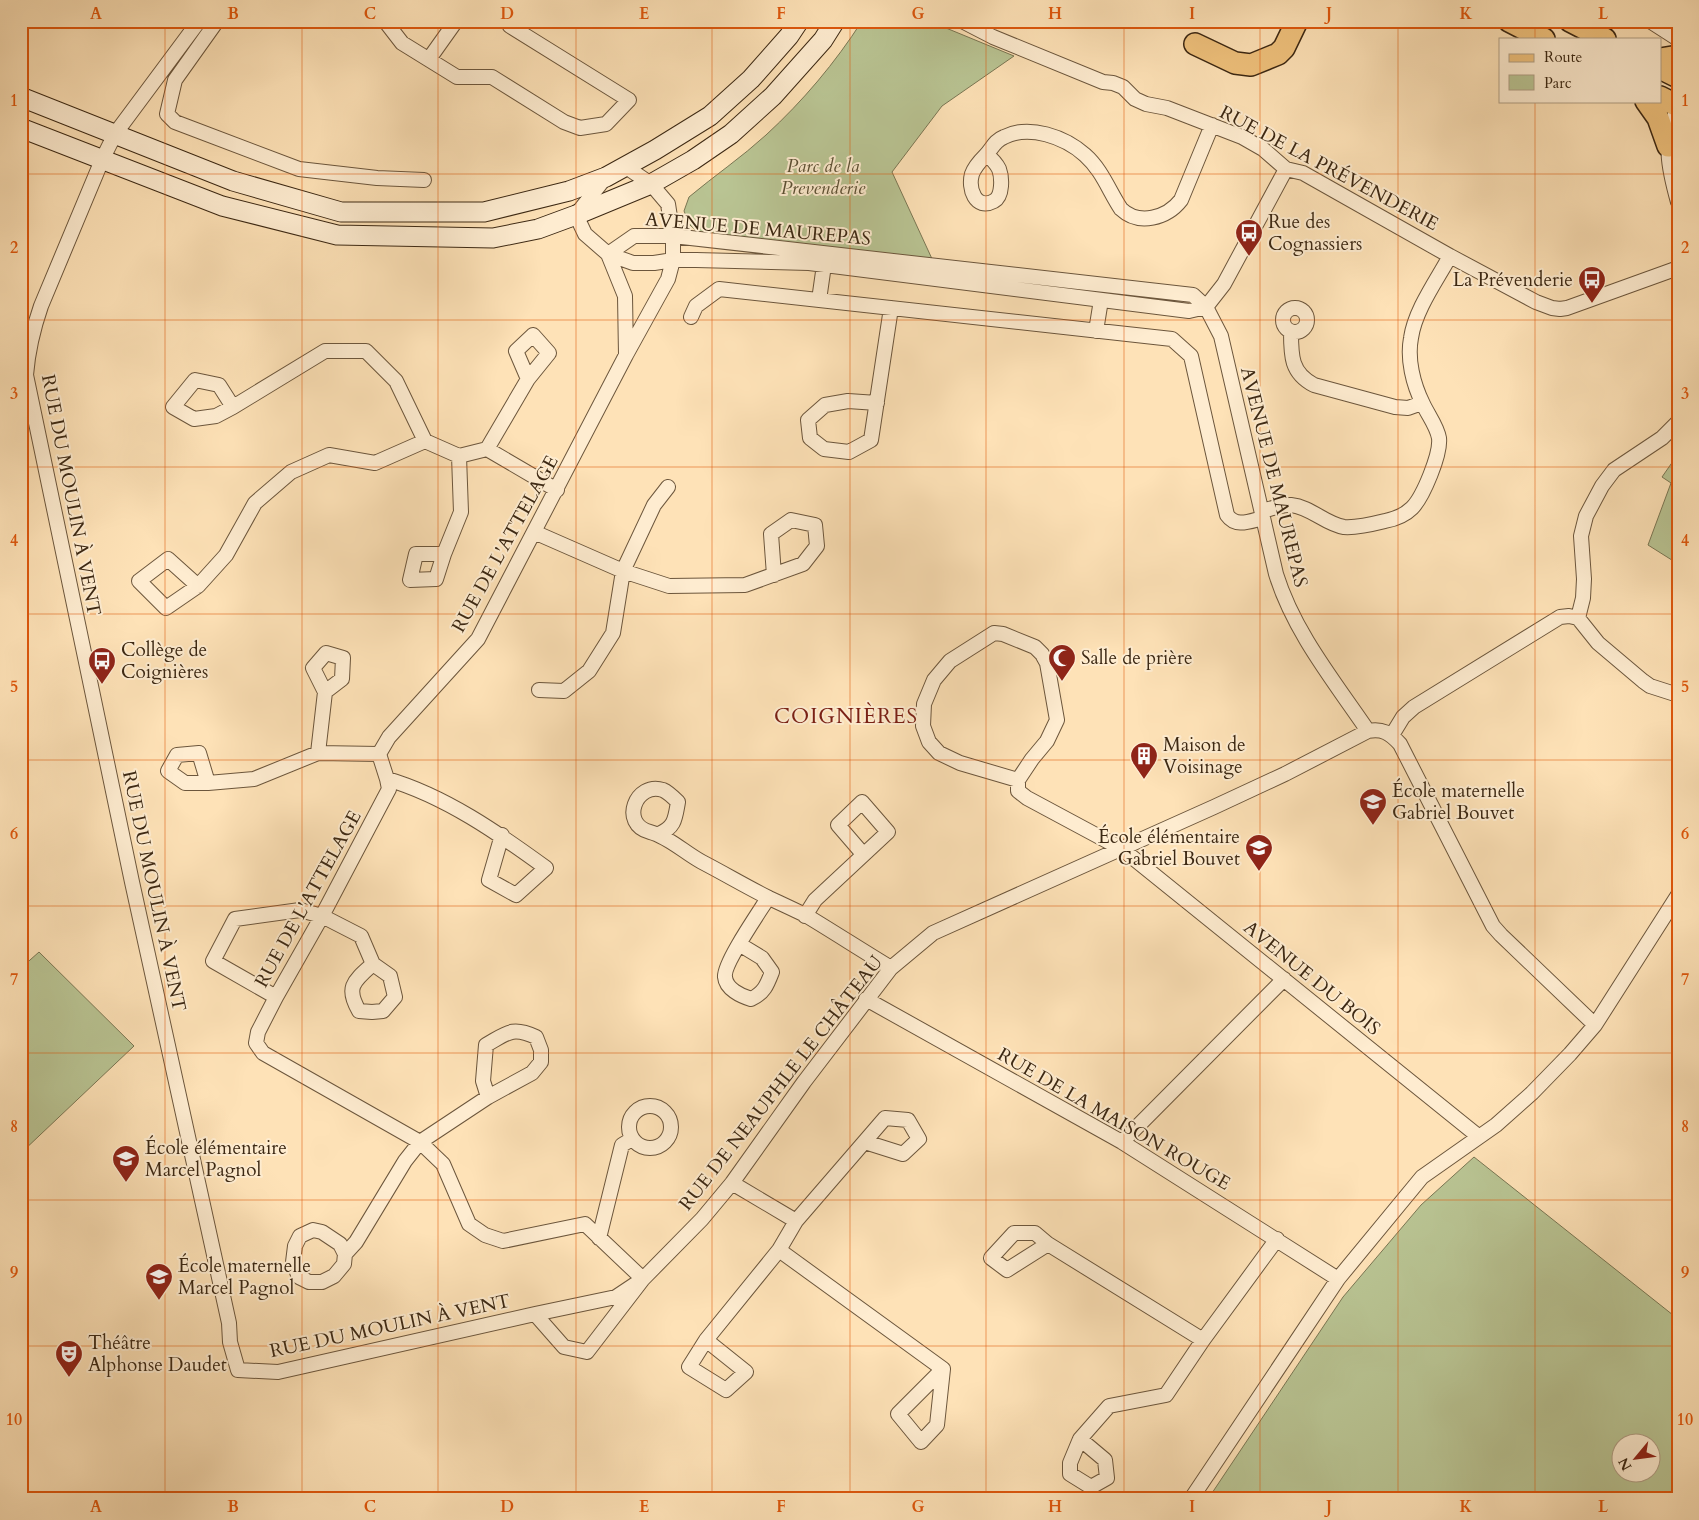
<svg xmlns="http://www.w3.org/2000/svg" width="1699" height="1520" viewBox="0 0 1699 1520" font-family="Cardo,serif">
	<rect width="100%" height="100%" fill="#fee2b7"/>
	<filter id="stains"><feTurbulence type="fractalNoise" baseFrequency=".004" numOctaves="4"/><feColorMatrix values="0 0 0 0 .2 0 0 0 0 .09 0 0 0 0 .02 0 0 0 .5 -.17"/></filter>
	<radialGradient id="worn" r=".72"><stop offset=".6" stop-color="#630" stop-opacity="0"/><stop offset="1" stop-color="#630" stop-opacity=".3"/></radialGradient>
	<path fill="#b9c493" stroke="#7a7653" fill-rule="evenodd" d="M862,21H929L1014,56L942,106L892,172L933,261L699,233L690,225L684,211L689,197C714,176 742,157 766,135C803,101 835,63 862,21Z
		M1678,454V557L1675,562L1648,545L1671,483L1662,477Z
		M39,952L134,1046L21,1153V968Z
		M1474,1157L1678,1319V1499H1208L1343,1297L1421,1205ZM1622,1442H1652V1472H1622Z"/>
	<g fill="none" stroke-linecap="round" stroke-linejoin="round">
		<defs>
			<path id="street" d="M199,21L115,134L102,160L41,306C33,329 28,351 26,375L132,882L229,1323L230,1342L238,1370L278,1372L535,1314L616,1297L643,1279
				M217,21L175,80L167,114L175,122L299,169L377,178L424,180
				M385,21L402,43L457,77H492L564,122L580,128L606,124L629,100L510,26L511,21
				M962,21L993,37L1103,82L1113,83L1123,87L1135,99L1146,104L1167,108L1242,137L1263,149L1286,169L1303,173L1450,256L1536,302L1552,308L1560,309L1567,308L1678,268
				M1650,21L1678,39
				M1664,21L1674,24H1678
				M429,59L456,21
				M1678,106C1663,143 1668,166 1678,202
				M987,155C992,159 996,163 999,169C1002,177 1003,196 994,201C975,211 968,188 972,174C975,166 980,161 985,156C992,149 994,141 1004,137C1029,124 1065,137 1085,155C1102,170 1109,191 1121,209C1139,226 1167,218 1181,200L1212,125
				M605,178L576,215L585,234L608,254L625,296L626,355L478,639L389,737L379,754L387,779L389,789L322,916L276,997L258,1032L256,1043L263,1053L420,1142L443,1164L469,1224L485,1235L503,1241L585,1224L643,1279
				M608,254L634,236H673L1193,295L1206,307L1221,336L1276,574C1294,632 1334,681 1368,731
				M608,254L633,263H654L673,260H696L809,263L1189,311L1206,307
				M819,300L824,265
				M1206,307L1224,284L1286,169
				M1283 320a12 12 0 1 1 24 0a12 12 0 1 1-24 0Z
				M691,317L696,306L719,289L1172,339L1191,356L1227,515C1236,528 1250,521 1263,518
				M1096,331L1101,300
				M1291,332C1291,356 1291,373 1314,385L1395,407L1408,408L1422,403
				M626,355L668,279L673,260V236L668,204L651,184L626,167
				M877,403L848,401L825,405L808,420L810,438L824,449L849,452L871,440L891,308
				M233,407L216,416L194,419L173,407L195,380L219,385L233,407L325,351H366L396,381L425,441
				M487,449L528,379L549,353L533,335L516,351L528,379
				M1262,511C1271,509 1282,504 1291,505C1311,507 1325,524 1344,527C1356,528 1373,524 1385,521C1395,519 1405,515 1412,508C1423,497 1441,454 1439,438C1437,426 1428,415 1423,404C1413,384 1407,359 1411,338C1415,310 1437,280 1450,256
				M534,532L623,571L669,586L745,585L803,564L817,546L815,525L791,520L771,534L774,575
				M444,554L436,579L410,580L416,554H444L461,512L459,456
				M198,586L166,608L139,581L168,559L198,586L226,555L255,503L291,472L329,455L375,463L425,441L459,456L487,449L557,490
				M1578,618L1583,598L1584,579L1581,536L1586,516L1602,486L1614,470L1662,438L1678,422
				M1578,618L1598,643L1643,681L1650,686L1678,695
				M539,690L564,691L589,671L613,633L623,571L654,505L668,487
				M1392,735L1403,717L1414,707L1560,617L1569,616L1578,618
				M318,753L325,692L313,668L326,653L343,658L342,679L325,692
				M387,779C445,796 498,833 546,868L516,895L489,880L502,835
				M1018,780L960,763L939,753L929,742L923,726L924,704L934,680L950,661L994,633L1003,634L1035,647L1042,654L1047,663L1057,720L1047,741L1032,759L1018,780V791L1027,798L1122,849L1478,1136
				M208,783L199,753L177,755L168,771L185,783H208L254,779L318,753L379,754
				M659,834C675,827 675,819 678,802C674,798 668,792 663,790C636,781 619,824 650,832C669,837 685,853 702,862C725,874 747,887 769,898C782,904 795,910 807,916C835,933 863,951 891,968
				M805,916L815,900L888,832L862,802L838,825L863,854
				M739,944L762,958L772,972C767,985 764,993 751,999C741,996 726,989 725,977C723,964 760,911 768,898
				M276,997L213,961L235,919L300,910L322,916L361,936L373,964C354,981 345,987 359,1011L372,1012L383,1011L395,997L390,976L373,964
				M866,999L1122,1142L1338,1279
				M629 1127a21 21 0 1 1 42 0a21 21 0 1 1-42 0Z
				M1122,1142L1284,979
				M732,1183L796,1221L885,1118L908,1120L919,1139L903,1154L865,1142
				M599,1238L622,1145L632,1139
				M1048,1244L1007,1270L991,1258L1014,1233H1035L1048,1244L1203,1340
				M779,1250L943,1369L937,1425L921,1442L898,1414L943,1369
				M345,1254L340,1244L322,1232L313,1230L300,1236L295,1246L293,1262L299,1277L309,1282H322L334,1276L344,1264L345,1254L356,1242L405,1161L420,1142L488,1097L532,1073L541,1062V1050L536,1037C512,1026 507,1033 486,1045L483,1081L488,1097
				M535,1314L564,1347L587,1352L643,1279L702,1219L732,1183L804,1082L891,968L933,933L1214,807L1285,774L1368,731C1382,728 1390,733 1400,744L1493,926L1501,935L1595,1025
				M706,1340L746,1372L726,1390L689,1367L706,1340L779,1250L796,1221
				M1080,1439L1105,1460L1107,1478L1091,1487L1070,1474V1463L1080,1439L1109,1406L1166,1395L1203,1340L1277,1239
				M1191,1499L1338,1279L1422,1177L1496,1125L1532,1093L1570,1054L1595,1025L1678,895"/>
			<path id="secondary" d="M21,97L233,181L341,212H484L569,191L606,177L655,150L710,116L751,79L789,36L799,21
				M21,128L222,206L337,235L493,238L538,229L576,215L651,184L693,160L731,134L773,96L823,40L835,21"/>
			<path id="primary" d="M1509,21L1544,39
				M1570,21L1605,39
				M1195,44L1235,63L1251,65L1278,54L1284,48L1297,21
				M1660,59L1678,56
				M1660,68L1678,77
				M1660,97L1678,106
				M1646,101L1658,118L1668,146"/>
		</defs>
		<use href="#street" stroke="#6c563c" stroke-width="16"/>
		<use href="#secondary" stroke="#3c2813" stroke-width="21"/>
		<use href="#primary" stroke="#3c2813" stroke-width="24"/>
		<use href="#street" stroke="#feecd0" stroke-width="14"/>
		<use href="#secondary" stroke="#feecd0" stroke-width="19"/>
		<use href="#primary" stroke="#efc17c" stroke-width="21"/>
	</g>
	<path fill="none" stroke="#df570c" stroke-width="1" stroke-opacity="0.55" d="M165,21V1499M302,21V1499M438,21V1499M576,21V1499M712,21V1499M850,21V1499M986,21V1499M1124,21V1499M1260,21V1499M1398,21V1499M1535,21V39M1535,101V1499M21,174H1678M21,320H1678M21,467H1678M21,614H1678M21,760H1678M21,906H1678M21,1053H1678M21,1200H1678M21,1346H1678"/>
	<defs>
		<symbol id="bus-pin" viewBox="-11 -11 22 30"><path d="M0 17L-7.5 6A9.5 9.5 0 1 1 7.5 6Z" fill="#8f2418" stroke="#feecd0"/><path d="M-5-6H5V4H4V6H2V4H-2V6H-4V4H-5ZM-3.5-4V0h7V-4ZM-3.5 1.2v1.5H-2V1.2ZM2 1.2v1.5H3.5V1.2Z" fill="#fff"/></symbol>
		<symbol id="mosque-pin" viewBox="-11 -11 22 30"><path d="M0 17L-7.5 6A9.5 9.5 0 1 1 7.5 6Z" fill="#8f2418" stroke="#feecd0"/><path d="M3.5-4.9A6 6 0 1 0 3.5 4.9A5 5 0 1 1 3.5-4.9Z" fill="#fff"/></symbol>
		<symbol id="building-pin" viewBox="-11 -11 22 30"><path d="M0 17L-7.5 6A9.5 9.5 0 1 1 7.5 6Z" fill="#8f2418" stroke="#feecd0"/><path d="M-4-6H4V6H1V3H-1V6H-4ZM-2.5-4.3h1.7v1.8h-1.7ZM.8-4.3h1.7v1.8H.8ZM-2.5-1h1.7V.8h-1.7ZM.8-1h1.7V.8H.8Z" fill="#fff"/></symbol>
		<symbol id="school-pin" viewBox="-11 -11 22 30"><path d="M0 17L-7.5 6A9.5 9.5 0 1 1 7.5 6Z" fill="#8f2418" stroke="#feecd0"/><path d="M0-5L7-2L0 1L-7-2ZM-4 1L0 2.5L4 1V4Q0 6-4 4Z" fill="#fff"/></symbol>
		<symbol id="theatre-pin" viewBox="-11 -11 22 30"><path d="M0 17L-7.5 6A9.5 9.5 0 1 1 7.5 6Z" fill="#8f2418" stroke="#feecd0"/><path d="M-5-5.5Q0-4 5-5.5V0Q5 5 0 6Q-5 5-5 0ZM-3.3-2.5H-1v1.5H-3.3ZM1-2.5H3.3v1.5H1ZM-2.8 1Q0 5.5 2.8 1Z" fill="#fff"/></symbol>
	</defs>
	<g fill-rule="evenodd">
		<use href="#bus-pin" x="1233" y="217" width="32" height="43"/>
		<use href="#bus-pin" x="1576" y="264" width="32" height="43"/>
		<use href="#mosque-pin" x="1046" y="642" width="32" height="43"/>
		<use href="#bus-pin" x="86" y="645" width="32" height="43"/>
		<use href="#building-pin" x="1128" y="740" width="32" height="43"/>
		<use href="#school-pin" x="1357" y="786" width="32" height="43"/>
		<use href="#school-pin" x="1243" y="832" width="32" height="43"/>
		<use href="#school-pin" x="110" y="1143" width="32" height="43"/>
		<use href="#school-pin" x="143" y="1261" width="32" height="43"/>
		<use href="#theatre-pin" x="53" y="1338" width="32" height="43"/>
	</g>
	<g text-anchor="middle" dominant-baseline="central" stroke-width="4" stroke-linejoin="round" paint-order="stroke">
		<g font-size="19" font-style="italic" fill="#5b4f33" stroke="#feecd0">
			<text x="823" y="166">Parc de la<tspan x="823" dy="22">Prevenderie</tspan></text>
		</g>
		<g font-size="19" fill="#3c2813" stroke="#feecd0">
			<text transform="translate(1329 168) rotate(28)">RUE DE LA PRÉVENDERIE</text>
			<text transform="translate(758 229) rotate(5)">AVENUE DE MAUREPAS</text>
			<text transform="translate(1274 477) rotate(76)">AVENUE DE MAUREPAS</text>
			<text transform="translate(71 495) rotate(79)">RUE DU MOULIN À VENT</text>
			<text transform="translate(505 544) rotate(-61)">RUE DE L'ATTELAGE</text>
			<text transform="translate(154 891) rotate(78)">RUE DU MOULIN À VENT</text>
			<text transform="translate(308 899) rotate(-61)">RUE DE L'ATTELAGE</text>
			<text transform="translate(1312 978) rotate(39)">AVENUE DU BOIS</text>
			<text transform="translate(781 1083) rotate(-52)">RUE DE NEAUPHLE LE CHÂTEAU</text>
			<text transform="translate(1114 1119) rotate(30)">RUE DE LA MAISON ROUGE</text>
			<text transform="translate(390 1326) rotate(-12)">RUE DU MOULIN À VENT</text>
		</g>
		<g font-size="19" fill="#3c2813" stroke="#feecd0" text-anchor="start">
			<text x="1268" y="222">Rue des<tspan x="1268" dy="22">Cognassiers</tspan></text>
			<text x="1573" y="280" text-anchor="end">La Prévenderie</text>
			<text x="121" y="650">Collège de<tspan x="121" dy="22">Coignières</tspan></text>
			<text x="1081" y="658">Salle de prière</text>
			<text x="1163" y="745">Maison de<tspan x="1163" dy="22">Voisinage</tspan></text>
			<text x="1392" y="791">École maternelle<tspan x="1392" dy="22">Gabriel Bouvet</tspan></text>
			<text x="1240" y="837" text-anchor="end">École élémentaire<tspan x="1240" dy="22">Gabriel Bouvet</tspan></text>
			<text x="145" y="1148">École élémentaire<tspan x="145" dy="22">Marcel Pagnol</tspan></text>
			<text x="178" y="1266">École maternelle<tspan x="178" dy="22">Marcel Pagnol</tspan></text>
			<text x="88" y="1343">Théâtre<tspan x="88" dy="22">Alphonse Daudet</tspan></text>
		</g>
		<g font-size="21" letter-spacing="1" fill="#7a1f14" stroke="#feecd0">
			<text x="846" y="716">COIGNIÈRES</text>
		</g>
	</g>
	<rect width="1699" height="1520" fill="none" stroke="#fee2b7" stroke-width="55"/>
	<rect x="1499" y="38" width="162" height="65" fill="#feecd0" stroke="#b09e84"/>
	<rect x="1509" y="54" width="25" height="8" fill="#efc17c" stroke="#b09e84"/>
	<text x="1544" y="62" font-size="15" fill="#3c2813">Route</text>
	<rect x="1509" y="75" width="25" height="15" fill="#b9c493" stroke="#b09e84"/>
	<text x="1544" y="88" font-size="15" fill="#3c2813">Parc</text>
	<g transform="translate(1636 1458) rotate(241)"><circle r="24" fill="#feecd0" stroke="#b09e84"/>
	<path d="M0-4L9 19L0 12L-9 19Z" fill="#8f2418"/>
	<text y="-8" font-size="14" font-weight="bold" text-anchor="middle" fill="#3c2813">N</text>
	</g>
	<rect x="28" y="28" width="1644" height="1464" fill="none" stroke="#df570c" stroke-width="2"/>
	<g font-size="16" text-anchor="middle" font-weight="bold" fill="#df570c">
		<text x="96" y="19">A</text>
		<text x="233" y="19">B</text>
		<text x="370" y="19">C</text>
		<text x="507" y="19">D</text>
		<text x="644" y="19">E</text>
		<text x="781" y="19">F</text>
		<text x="918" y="19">G</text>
		<text x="1055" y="19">H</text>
		<text x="1192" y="19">I</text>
		<text x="1329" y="19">J</text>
		<text x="1466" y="19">K</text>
		<text x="1603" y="19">L</text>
		<text x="14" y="106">1</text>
		<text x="1685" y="106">1</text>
		<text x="14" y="253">2</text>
		<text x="1685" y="253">2</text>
		<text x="14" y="399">3</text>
		<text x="1685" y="399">3</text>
		<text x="14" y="546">4</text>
		<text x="1685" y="546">4</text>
		<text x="14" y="692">5</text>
		<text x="1685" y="692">5</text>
		<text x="14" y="839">6</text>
		<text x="1685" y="839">6</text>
		<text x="14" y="985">7</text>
		<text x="1685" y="985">7</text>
		<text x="14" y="1132">8</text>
		<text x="1685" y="1132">8</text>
		<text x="14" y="1278">9</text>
		<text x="1685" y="1278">9</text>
		<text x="14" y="1425">10</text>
		<text x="1685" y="1425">10</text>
		<text x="96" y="1512">A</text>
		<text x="233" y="1512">B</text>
		<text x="370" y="1512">C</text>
		<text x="507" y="1512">D</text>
		<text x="644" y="1512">E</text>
		<text x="781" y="1512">F</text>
		<text x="918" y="1512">G</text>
		<text x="1055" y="1512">H</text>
		<text x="1192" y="1512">I</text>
		<text x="1329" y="1512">J</text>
		<text x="1466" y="1512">K</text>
		<text x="1603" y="1512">L</text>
	</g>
	<rect width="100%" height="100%" filter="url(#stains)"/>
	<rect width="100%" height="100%" fill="url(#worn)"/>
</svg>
